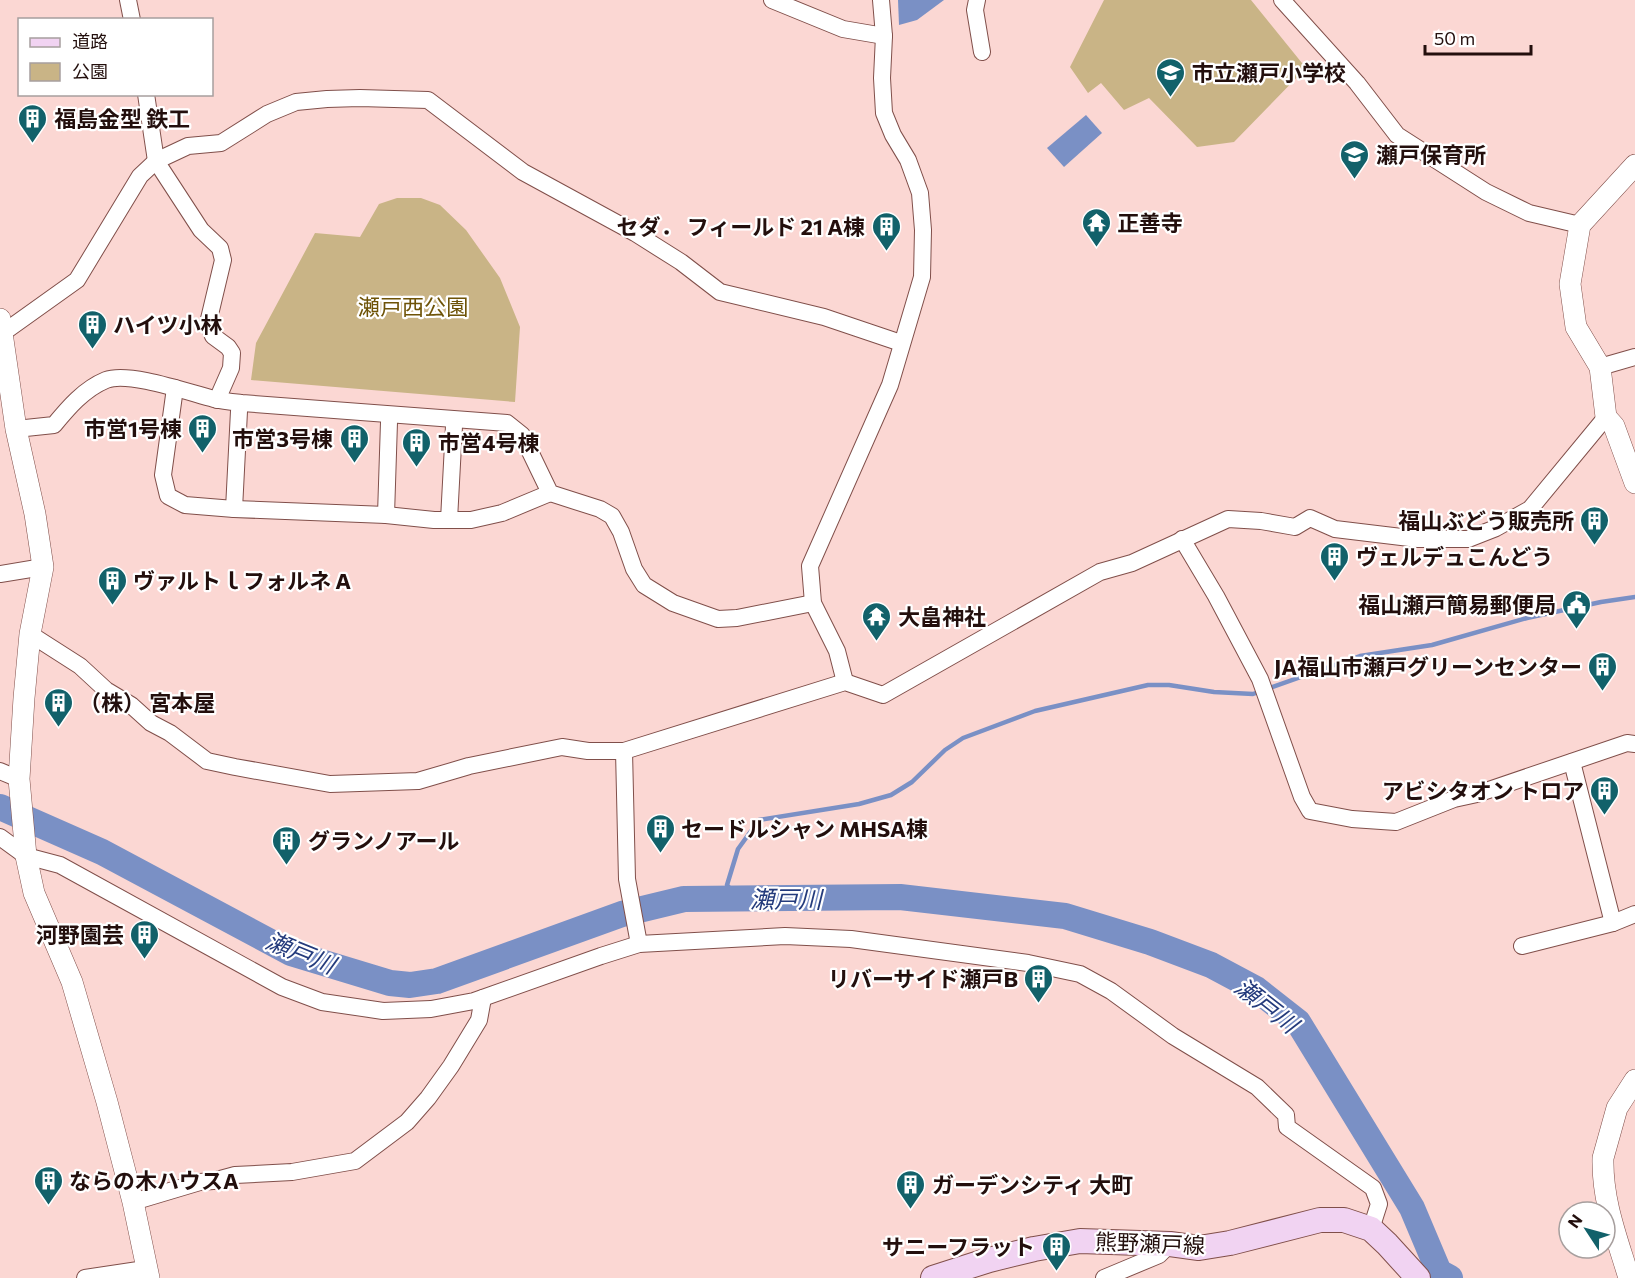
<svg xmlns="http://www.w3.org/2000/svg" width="1635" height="1278" viewBox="0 0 1635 1278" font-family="Commissioner,'Noto Sans JP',sans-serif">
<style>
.green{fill:#c9b486}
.water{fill:#7a90c5}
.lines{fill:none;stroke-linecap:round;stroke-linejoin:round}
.stream{stroke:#7a90c5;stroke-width:4.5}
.river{stroke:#7a90c5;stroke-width:26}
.minor-casing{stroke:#804f4a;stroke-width:18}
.tertiary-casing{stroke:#804f4a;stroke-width:22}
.secondary-casing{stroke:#804f4a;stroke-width:26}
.minor{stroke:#fff;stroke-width:16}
.tertiary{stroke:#fff;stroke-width:21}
.secondary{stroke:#f1d3f2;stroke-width:24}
.labels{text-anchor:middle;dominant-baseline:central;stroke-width:4.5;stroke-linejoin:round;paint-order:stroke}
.poi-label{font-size:22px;font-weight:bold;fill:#230f0d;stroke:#fff;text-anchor:start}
.park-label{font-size:22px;fill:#6e5307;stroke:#fff}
.street-label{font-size:22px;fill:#230f0d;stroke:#fff}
.water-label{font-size:24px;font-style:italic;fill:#243b7c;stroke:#fff}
</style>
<rect width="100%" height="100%" fill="#fbd7d3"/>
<g class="green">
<path d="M1104,0H1251L1306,68L1234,142L1197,147L1149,98L1124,110L1101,83L1088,93L1070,67Z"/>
<path d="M397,198H421L440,205L466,230L500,278L520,327L515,402L251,380L256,343L315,233L360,237L379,204Z"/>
</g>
<g class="water">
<path d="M898,0H944L917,20L899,25Z"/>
<path d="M1086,115L1102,133L1064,167L1047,148Z"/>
</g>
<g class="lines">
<path class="stream" d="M738,899L727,885L738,849L759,820L859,804L891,795L912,782L945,750L963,738L1035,711L1148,685H1169L1214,692L1253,694L1360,656L1432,645L1527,618L1601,602L1635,597"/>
<path class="river" d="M0,807L102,852L291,953L390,983L410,985L437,981L622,914L684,899L900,897L1065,916L1150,942L1211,965L1256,989L1298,1022L1412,1208L1439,1272L1450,1278"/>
<defs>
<g id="minor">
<path d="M128,0L132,20"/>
<path d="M772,0L843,29L884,36"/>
<path d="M977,0L975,10L982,52"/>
<path d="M1282,0L1357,83L1397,135L1486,192L1529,213L1580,225"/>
<path d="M146,94L156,161L201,230L220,248L223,260L208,323L213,336L228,347L232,353L231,368L217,400"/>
<path d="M0,335L77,280L140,176L156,161L188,146L221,143L267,114L296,102L327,99L360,98L428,100L523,172L635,233L681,262L720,292L824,317L901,343"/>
<path d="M1600,367L1635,357"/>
<path d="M175,388L163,475L168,496L185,505L234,509L386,515L434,520H471L502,513L550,493"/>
<path d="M16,429L54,425C68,408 84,389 106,380C129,371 190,393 214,399C223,401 233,402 242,403L507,423L522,435L550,493L600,509L612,516L621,532L634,569L644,585L673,603L718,619L737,618L813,603"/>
<path d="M234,509L239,411"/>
<path d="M386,515L389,422"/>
<path d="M449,520L454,426"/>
<path d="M1182,539L1216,596L1260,679L1302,797L1310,811L1352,819L1396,822L1454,799L1477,794L1627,743L1635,744"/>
<path d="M0,574L43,567"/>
<path d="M30,634L80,666L106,690L131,705L151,723L170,733L207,761L235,767L330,784L418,781L469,766L562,747L588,751H624L845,682L883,695L1100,572L1132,563L1228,519L1261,521L1295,527L1310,518L1335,529L1418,539H1468L1496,528L1530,509L1606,417"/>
<path d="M845,682L837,651L813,603L810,566L890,385L922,277L923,230L920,193L908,160L893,135L884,113L882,78L884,36L881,0"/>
<path d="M624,751L627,879L639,944"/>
<path d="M1572,762L1613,923"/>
<path d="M0,771L19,779"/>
<path d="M0,837L26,856L60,865L282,987L322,1002L383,1011L431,1009L474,1001L601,956L639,944L785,936L851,939L1028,963L1080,974L1111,991L1173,1036L1257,1087L1286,1115L1287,1127L1373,1188L1379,1204L1371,1229"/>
<path d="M1522,946L1613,923L1635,914"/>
<path d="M133,1202L200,1182L213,1181L235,1175L292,1172L355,1161L407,1122L428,1098L451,1066L479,1020L483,998"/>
<path d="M85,1278L145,1269"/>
<path d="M1104,1278L1159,1255L1170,1244"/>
</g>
<g id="tertiary">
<path d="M1635,165L1580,225L1570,284L1576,327L1600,367L1606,417L1614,426L1635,483"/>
<path d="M0,319L16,429L35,514L43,567L30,634L24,698L19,779L26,856L34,893L72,982L107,1102L133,1202L149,1278"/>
<path d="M1629,1278C1617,1238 1602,1201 1603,1158L1617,1108L1635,1080"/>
</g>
<path id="secondary" d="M933,1278L989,1260L1034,1249L1080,1241L1170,1244L1199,1248L1230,1243L1320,1220H1344L1371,1229L1387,1244L1418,1278"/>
</defs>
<use href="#minor" class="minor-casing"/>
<use href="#tertiary" class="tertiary-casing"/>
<use href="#secondary" class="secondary-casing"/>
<use href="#minor" class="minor"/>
<use href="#tertiary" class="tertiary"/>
<use href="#secondary" class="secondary"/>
</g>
<defs>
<symbol id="school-pin" viewBox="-11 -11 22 30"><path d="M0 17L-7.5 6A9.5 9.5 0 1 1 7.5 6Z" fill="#12616a" stroke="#fff"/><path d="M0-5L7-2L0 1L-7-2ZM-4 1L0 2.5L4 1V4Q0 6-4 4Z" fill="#fff"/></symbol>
<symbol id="building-pin" viewBox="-11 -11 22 30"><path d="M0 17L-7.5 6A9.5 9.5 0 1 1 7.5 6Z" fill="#12616a" stroke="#fff"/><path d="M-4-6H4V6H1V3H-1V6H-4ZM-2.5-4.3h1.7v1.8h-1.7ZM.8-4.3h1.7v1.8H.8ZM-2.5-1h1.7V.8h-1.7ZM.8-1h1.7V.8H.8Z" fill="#fff"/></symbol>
<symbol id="temple-pin" viewBox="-11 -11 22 30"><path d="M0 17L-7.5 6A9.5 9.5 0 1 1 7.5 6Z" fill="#12616a" stroke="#fff"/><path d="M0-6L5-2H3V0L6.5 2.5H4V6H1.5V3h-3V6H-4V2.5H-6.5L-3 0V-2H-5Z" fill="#fff"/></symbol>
<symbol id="civic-pin" viewBox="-11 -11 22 30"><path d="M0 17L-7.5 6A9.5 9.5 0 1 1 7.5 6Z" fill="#12616a" stroke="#fff"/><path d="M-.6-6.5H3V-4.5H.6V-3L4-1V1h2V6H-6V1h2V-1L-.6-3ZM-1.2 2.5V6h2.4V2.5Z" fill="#fff"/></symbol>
</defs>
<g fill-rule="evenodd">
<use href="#school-pin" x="1154" y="56" width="33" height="45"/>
<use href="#building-pin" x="16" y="102" width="33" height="45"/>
<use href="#school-pin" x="1338" y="138" width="33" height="45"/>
<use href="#temple-pin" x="1080" y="206" width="33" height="45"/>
<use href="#building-pin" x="870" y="210" width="33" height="45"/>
<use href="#building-pin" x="76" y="308" width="33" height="45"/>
<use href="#building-pin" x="186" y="412" width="33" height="45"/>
<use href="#building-pin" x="338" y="422" width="33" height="45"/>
<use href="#building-pin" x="400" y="426" width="33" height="45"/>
<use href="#building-pin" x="1578" y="504" width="33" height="45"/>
<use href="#building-pin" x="1318" y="540" width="33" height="45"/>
<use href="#building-pin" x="96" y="564" width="33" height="45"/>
<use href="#civic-pin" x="1560" y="588" width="33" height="45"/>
<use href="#temple-pin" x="860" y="600" width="33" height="45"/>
<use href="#building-pin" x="1586" y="650" width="33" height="45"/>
<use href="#building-pin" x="42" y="686" width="33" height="45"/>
<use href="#building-pin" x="1588" y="774" width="33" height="45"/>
<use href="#building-pin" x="644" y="812" width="33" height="45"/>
<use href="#building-pin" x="270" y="824" width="33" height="45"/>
<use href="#building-pin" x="128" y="918" width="33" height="45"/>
<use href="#building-pin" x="1022" y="962" width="33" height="45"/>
<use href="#building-pin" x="32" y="1164" width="33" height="45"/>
<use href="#building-pin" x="894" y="1168" width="33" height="45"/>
<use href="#building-pin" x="1040" y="1230" width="33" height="45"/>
</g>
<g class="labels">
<g class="poi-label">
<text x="1192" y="72">市立瀬戸小学校</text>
<text x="54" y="118">福島金型 鉄工</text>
<text x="1376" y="154">瀬戸保育所</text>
<text x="1117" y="222">正善寺</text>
<text x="865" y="226" text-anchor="end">セダ． フィールド 21 A棟</text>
<text x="113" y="324">ハイツ小林</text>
<text x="182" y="428" text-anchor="end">市営1号棟</text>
<text x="333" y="438" text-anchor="end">市営3号棟</text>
<text x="438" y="442">市営4号棟</text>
<text x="1574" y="520" text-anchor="end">福山ぶどう販売所</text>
<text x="1356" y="556">ヴェルデュこんどう</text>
<text x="133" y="580">ヴァルトｌフォルネ A</text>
<text x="1556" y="604" text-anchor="end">福山瀬戸簡易郵便局</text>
<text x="898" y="616">大畠神社</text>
<text x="1582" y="666" text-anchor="end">JA福山市瀬戸グリーンセンター</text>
<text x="79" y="702">（株） 宮本屋</text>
<text x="1584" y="790" text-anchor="end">アビシタオン トロア</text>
<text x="681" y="828">セードルシャン MHSA棟</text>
<text x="308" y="840">グランノアール</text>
<text x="124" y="934" text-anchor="end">河野園芸</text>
<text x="1018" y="978" text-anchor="end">リバーサイド瀬戸B</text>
<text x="69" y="1180">ならの木ハウスA</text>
<text x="932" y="1184">ガーデンシティ 大町</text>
<text x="1035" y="1246" text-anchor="end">サニーフラット</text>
</g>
<g class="park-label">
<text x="413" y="306">瀬戸西公園</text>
</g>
<g class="street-label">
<text transform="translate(1150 1243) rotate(2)">熊野瀬戸線</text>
</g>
<g class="water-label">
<text x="786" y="898">瀬戸川</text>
<text transform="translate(301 952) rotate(22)">瀬戸川</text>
<text transform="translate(1267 1005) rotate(38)">瀬戸川</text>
</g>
</g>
<rect x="18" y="18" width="195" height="78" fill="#ffffff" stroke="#a79f9e" stroke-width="1.5"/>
<rect x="30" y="38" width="30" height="9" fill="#f1d3f2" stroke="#a79f9e" stroke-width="1.5"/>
<text x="72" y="48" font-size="18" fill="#230f0d">道路</text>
<rect x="30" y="63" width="30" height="18" fill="#c9b486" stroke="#a79f9e" stroke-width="1.5"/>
<text x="72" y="78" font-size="18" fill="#230f0d">公園</text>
<g transform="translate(1587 1230) rotate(306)"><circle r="28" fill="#ffffff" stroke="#a79f9e" stroke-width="1.5"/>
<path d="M0-4.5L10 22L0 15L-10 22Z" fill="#12616a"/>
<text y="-9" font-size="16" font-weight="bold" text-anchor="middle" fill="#230f0d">N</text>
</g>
<path d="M1425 45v9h106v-9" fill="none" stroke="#230f0d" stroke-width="3"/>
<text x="1434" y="45" font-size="18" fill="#230f0d" stroke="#ffffff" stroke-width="4.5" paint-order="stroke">50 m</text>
</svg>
